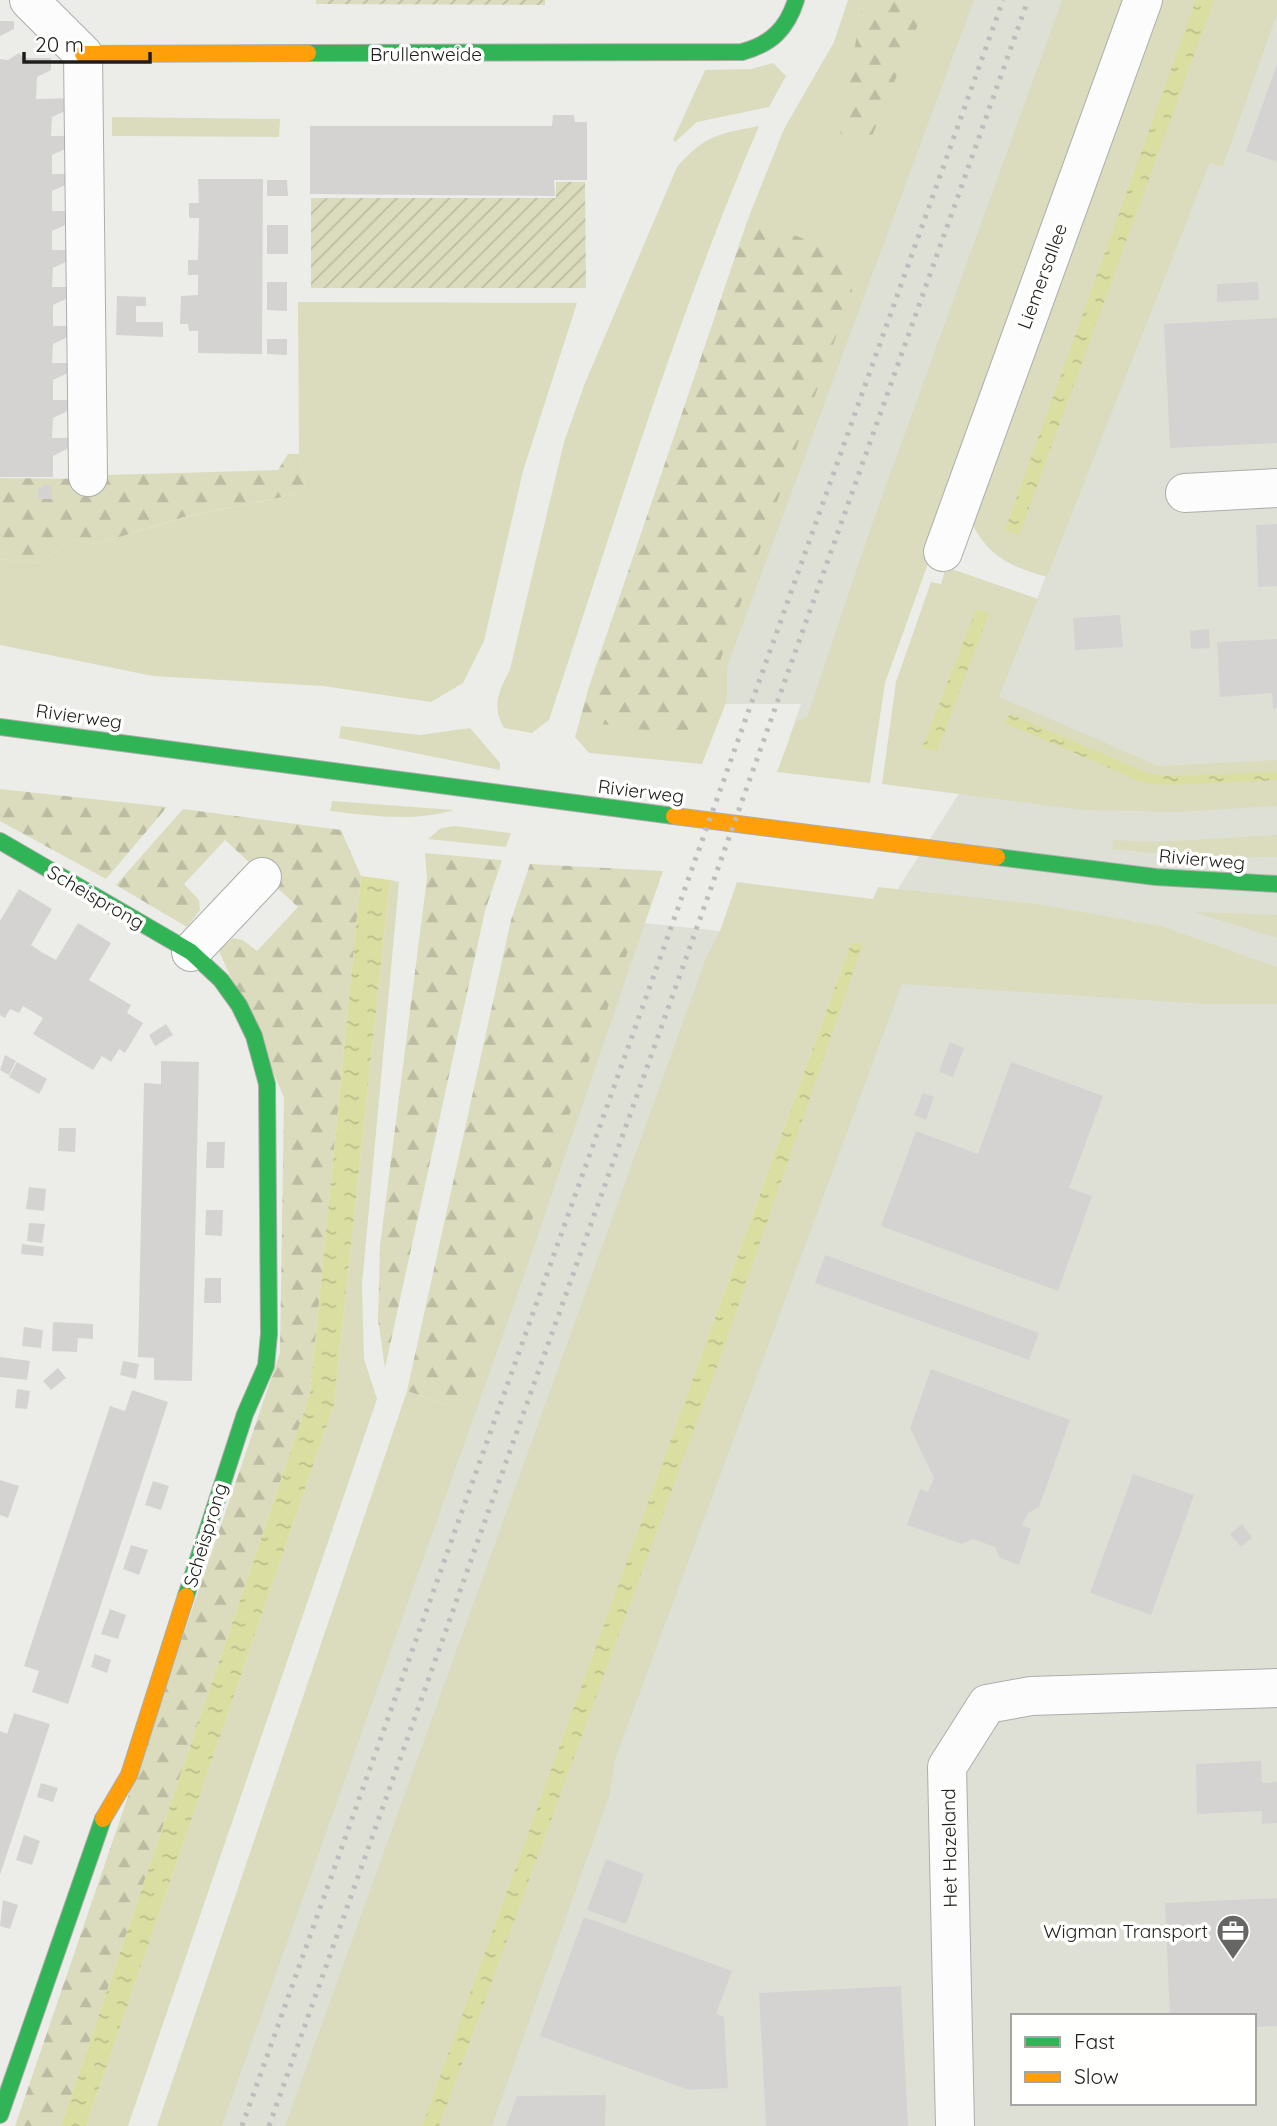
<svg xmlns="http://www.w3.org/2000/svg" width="1277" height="2126" viewBox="0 0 1277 2126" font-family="Quicksand,sans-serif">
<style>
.built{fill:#dee0d6;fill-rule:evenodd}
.grass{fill:#dadcbd}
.forest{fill:url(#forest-firs)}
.garden{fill:url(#garden-furrows)}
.water{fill:url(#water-ripples)}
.building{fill:#d4d3d2}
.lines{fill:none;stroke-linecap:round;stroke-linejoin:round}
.street-casing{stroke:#adadab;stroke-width:40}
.fast-casing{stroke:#adadab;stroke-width:18}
.slow-casing{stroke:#adadab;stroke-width:18}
.street{stroke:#fcfcfc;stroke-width:38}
.fast{stroke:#30b455;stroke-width:16}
.slow{stroke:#ff9f0a;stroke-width:16}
.rail{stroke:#bcbdbc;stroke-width:5;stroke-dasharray:3.5 7;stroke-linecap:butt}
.labels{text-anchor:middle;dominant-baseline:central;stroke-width:7;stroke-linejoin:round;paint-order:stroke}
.street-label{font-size:19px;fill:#1e1e1c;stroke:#fffffe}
.poi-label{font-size:19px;fill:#1e1e1c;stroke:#fffffe;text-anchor:end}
</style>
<defs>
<pattern id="forest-firs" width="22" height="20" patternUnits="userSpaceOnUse" patternTransform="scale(1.75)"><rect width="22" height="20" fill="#dadcbd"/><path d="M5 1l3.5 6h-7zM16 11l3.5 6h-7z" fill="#bbbca2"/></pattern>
<pattern id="garden-furrows" width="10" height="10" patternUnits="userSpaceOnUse" patternTransform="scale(1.75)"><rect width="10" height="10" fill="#dadcbd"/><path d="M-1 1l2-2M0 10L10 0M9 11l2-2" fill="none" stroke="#bbbca2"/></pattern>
<pattern id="water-ripples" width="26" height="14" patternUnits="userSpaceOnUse" patternTransform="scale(1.75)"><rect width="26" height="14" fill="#dadea0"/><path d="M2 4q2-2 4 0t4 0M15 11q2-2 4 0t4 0" fill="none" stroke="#bbbe89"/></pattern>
</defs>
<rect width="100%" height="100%" fill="#ecede9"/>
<g class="built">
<path d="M863,0H1123L848,749L789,738L801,704H723L758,223Z"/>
<path d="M1277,15V2126H399L863,943L960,792L1210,163L1223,167ZM1013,2016H1254V2103H1013Z"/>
<path d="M645,923L720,931L338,2126H176L633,937Z"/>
</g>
<g class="grass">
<path d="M848,0H974L727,667V700L702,764L589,753L575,737L589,687L751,211L784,129L834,42Z"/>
<path d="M1062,0H1131L885,683L870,783L777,772L796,721L807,717L872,524Z"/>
<path d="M1153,0H1277V15L1223,167L1210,163L1047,577C1011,567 987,556 971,521Z"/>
<path d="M773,63L786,76L769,107L697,122L675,142L673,140L705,70L751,69Z"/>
<path d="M112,117L280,119L279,137L112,136Z"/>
<path d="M759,126C676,319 615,521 549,720L532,733L504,728C491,705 499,692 510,669L564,442L585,383L677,167C705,135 718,134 759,126Z"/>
<path d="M298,302L577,303L523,471L484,641L463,683L431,702L323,686L153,676L0,645V559L41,563L71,540L97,544L185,517L278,498L306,489L299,454Z"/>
<path d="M946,567L1038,599L999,697L1159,766L1277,760V806L1177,812L1082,810L882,784L896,682L931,582L941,584Z"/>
<path d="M341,726L420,735L470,728L500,763V770L339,738Z"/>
<path d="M332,801L454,810C412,822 373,816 330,811Z"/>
<path d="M455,826L511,833L506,847L428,839L441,828Z"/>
<path d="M1277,835V857L1205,858L1112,849L1113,840L1156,842Z"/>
<path d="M390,880L399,882L362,1285L364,1359L377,1399L128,2126H86L334,1405Z"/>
<path d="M737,882L873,899L878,887L1037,904L1161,926L1277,967V1004H1205L902,984L615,1760L610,1794L492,2126H439L722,1353L862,943H851L422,2126H285L707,955L720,931Z"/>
<path d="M1194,912L1277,915V938Z"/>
<path d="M645,923L525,1273L222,2126H157L407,1391L464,1410L633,937Z"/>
</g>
<g class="forest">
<path d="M863,0H928L872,136L848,142L840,132Z"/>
<path d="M748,219L842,252L851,268L852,292L715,675L706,729L694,737L580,721L589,687Z"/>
<path d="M288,454H299L306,489L278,498L184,517L97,544L71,540L41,563L0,559V478L91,479L106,475L278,470Z"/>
<path d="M0,789L167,807L106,879L0,821Z"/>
<path d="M183,809L341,830L361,876L310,1394L61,2126H15L280,1353L284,1097L219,951L233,938L243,940L257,951L298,907L225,840L184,884L199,900L200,910L187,927L116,885Z"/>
<path d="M425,853L502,860L485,911L385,1368L378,1319L380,1246L427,878Z"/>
<path d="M530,864L663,871L645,923L633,937L464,1410L407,1391L511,920Z"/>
</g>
<g class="garden">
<path d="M316,0H545V5L316,4Z"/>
<path d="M556,182H585L586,288H311V198H556Z"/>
</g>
<g class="water">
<path d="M1196,0H1214L1019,535L1005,530Z"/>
<path d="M976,610L989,613L937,751L922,748Z"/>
<path d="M1010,714L1147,773L1169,776L1277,772V780L1170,785L1144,783L1005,723Z"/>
<path d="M361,876L390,880L334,1405L86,2126H61L310,1394Z"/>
<path d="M851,943H863L722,1353L439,2126H422Z"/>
</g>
<g class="building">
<path d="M0,21H14V29L0,36Z"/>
<path d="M19,53L23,58H51V70L37,77L36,99L74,98V107L52,117L51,136H74V145L52,155V174H74V181L52,191V211H74V221L52,231V250H74V258L53,268L52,287H74V295L53,305V326H74V334L53,344L52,363H74V370L53,380V400H74V408L53,418L52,438H74L75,445L53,456V477H0V59L8,60Z"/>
<path d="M1277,64V162L1246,151Z"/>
<path d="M553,115H574L575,122H587V180H554L555,196L310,194V126H552Z"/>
<path d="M198,179H263L262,354L198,353V331H189L188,324H180L181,296L198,295V275H188V260H198L199,218H189V203H199Z"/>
<path d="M267,180H287L288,196H267Z"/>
<rect x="267" y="225" width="21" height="29"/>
<path d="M267,282H287V311L267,310Z"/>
<path d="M1258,282L1259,300L1217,302V284Z"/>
<path d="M117,296L146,297V306H136V322H163V337L116,335Z"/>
<path d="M1277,318V443L1170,448L1164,324Z"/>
<path d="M267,339H287V355L267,354Z"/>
<path d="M43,485H52V499H38V490Z"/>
<path d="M1277,524V586L1258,587L1256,525Z"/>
<path d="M1120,615L1123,647L1075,650L1073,618Z"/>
<path d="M1209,629L1210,648L1191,649L1190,631Z"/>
<path d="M1277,639V708L1273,709L1272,693L1220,697L1217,642Z"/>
<path d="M19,889L52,909L31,945L43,953L56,960L78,923L111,943L89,980L131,1005L127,1013L143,1023L125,1053L119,1049L111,1062L102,1056L93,1070L33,1034L43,1018L23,1006L19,1013L10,1009L5,1018L0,1015V921Z"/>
<path d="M166,1024L173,1035L155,1046L149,1035Z"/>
<path d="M950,1042L964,1048L953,1077L939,1072Z"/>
<path d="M5,1055L16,1061L9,1075L0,1070Z"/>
<path d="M161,1061L199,1062L192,1381L154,1380V1358L138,1357L144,1083L161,1084Z"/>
<path d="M17,1062L47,1079L39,1094L9,1077Z"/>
<path d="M1011,1062L1103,1096L1069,1188L1092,1196L1058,1291L881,1226L916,1131L978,1154Z"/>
<path d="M923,1093L934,1097L926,1120L914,1115Z"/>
<path d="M59,1128H76L75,1152L58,1151Z"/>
<path d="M207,1142H225L224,1168H206Z"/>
<path d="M29,1187L46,1189L44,1211L26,1209Z"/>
<path d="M206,1210H223L222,1236L205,1235Z"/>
<path d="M29,1223L45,1224L42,1243L27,1241Z"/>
<path d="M22,1244L44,1247L43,1256L21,1254Z"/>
<path d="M825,1255L1039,1333L1029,1360L815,1283Z"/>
<path d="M205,1278H221V1303H204Z"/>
<path d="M53,1322L93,1324V1339L78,1338L77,1352L52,1351Z"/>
<path d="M24,1327L43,1330L41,1348L22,1346Z"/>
<path d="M0,1357L30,1361L27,1380L0,1377Z"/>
<path d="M123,1361L139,1364L136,1379L120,1375Z"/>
<path d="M58,1368L66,1378L51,1390L43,1381Z"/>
<path d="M931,1369L1070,1420L1039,1507L1028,1513L1022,1525L1031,1529L1019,1565L1000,1558L995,1547L973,1539L962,1544L907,1525L920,1489L928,1492L934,1478L910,1428Z"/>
<path d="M17,1389L30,1391L27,1409L15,1408Z"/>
<path d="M132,1390L168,1402L68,1704L32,1692L39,1671L24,1666L110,1406L125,1411Z"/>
<path d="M1133,1474L1194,1495L1151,1615L1090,1593Z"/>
<path d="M0,1480L19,1486L8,1518L0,1515Z"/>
<path d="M153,1481L169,1486L161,1510L145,1505Z"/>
<path d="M1242,1524L1252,1538L1241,1547L1230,1534Z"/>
<path d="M131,1545L148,1550L139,1575L123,1569Z"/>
<path d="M110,1609L126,1615L118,1639L101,1634Z"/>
<path d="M95,1654L111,1660L107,1673L91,1667Z"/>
<path d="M14,1713L50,1724L0,1875V1731L7,1734Z"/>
<path d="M1261,1761L1262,1783L1277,1782V1823L1262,1824V1811L1197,1814L1196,1764Z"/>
<path d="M41,1783L58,1788L53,1802L37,1797Z"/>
<path d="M24,1835L40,1841L32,1865L16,1860Z"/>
<path d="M606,1859L644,1874L626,1924L587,1910Z"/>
<path d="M1277,1898V2026L1254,2027V2016H1170L1165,1903Z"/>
<path d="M3,1900L18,1905L10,1929L0,1926Z"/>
<path d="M584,1917L732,1971L716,2014L724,2017L728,2088L689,2090L540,2036Z"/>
<path d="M901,1986L908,2126H766L759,1993Z"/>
<path d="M606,2095L605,2126H506L517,2096Z"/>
</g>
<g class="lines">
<defs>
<g id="street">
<path d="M29,0L83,54L88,477"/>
<path d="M1185,493L1277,488"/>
<path d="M943,552L1143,0"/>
<path d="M191,952L262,877"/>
<path d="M955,2126L947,1767L987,1704L1031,1696L1277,1688"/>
</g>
<g id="fast">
<path d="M308,53L742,52C771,44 787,29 796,0"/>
<path d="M0,727L674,816"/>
<path d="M0,841L191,952L221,980L239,1005L254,1036L267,1084L269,1334L266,1366L245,1414L186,1596"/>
<path d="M997,857L1156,877L1277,884"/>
<path d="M0,2115L103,1819"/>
</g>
<g id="slow">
<path d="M83,54L308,53"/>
<path d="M674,816L997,857"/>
<path d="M103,1819L129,1775L186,1596"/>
</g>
</defs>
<use href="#street" class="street-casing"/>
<use href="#fast" class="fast-casing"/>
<use href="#slow" class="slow-casing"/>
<use href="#street" class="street"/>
<use href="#fast" class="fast"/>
<use href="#slow" class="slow"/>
<g class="rail">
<path d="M242,2126L1003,0"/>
<path d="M269,2126L1028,0"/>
</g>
</g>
<defs>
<symbol id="office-pin" viewBox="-11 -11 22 30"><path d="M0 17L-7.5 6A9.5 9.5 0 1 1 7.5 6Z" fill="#666664" stroke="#fffffe"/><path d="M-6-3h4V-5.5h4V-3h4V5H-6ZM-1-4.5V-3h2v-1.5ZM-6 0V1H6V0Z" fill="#fff"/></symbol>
</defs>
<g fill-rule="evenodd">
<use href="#office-pin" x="1214" y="1912" width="38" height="52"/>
</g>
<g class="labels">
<g class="street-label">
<text x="426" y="54">Brullenweide</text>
<text transform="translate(1042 276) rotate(-70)">Liemersallee</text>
<text transform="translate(79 716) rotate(8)">Rivierweg</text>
<text transform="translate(641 791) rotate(7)">Rivierweg</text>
<text transform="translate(1202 859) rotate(5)">Rivierweg</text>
<text transform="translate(96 897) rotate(30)">Scheisprong</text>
<text transform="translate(205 1535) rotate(-73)">Scheisprong</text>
<text transform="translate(949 1848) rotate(-91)">Het Hazeland</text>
</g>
<g class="poi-label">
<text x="1208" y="1931">Wigman Transport</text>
</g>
</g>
<rect x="1011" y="2014" width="245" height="91" fill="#fffffe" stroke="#a5a5a4" stroke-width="2"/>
<rect x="1025" y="2037" width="35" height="10" fill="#30b455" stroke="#a5a5a4" stroke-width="2"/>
<text x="1074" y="2049" font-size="21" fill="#1e1e1c">Fast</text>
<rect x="1025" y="2072" width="35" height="10" fill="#ff9f0a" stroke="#a5a5a4" stroke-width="2"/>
<text x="1074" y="2084" font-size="21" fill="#1e1e1c">Slow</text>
<path d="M24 52v10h126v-10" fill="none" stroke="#1e1e1c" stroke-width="3.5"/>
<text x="35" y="52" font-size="21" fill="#1e1e1c" stroke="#fffffe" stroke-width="5" paint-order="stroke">20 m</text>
</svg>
